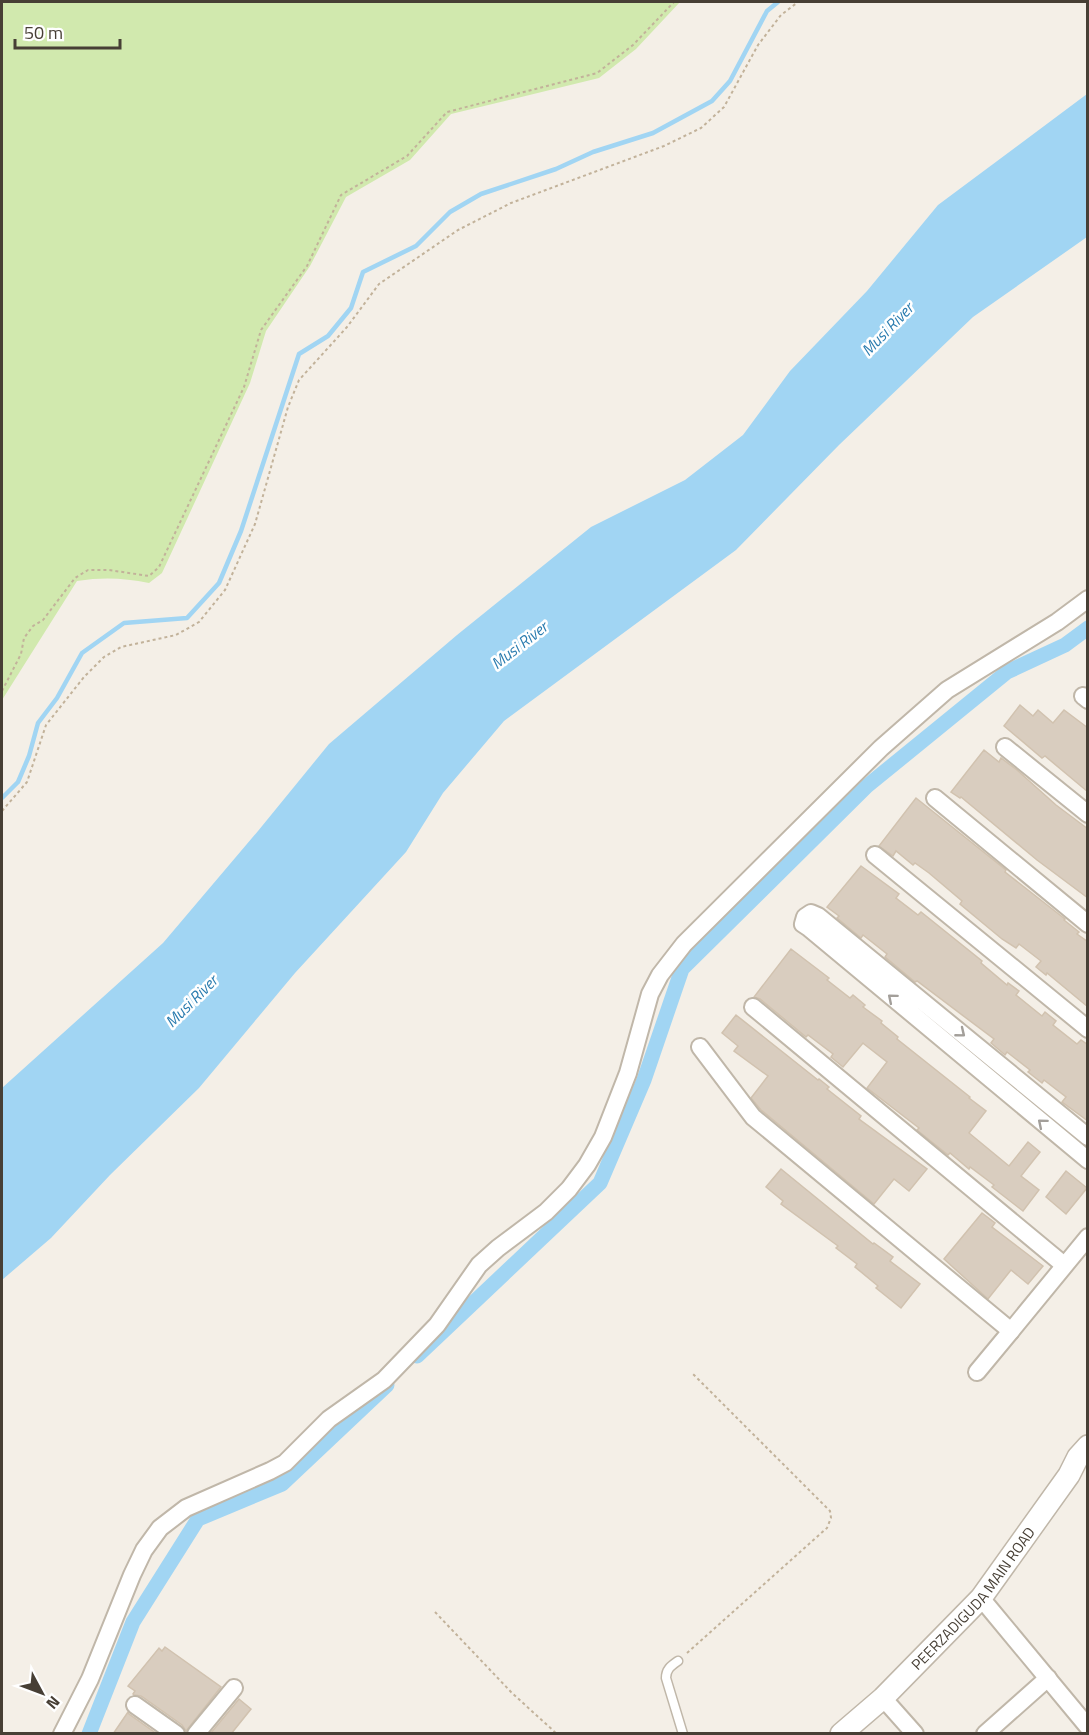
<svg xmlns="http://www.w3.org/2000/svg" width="1089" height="1735" viewBox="0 0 1089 1735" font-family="'Titillium Web',sans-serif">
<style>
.green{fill:#d1e9ae}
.water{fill:#a1d5f3}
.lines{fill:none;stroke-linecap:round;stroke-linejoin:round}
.stream{stroke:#a1d5f3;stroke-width:4.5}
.canal{stroke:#a1d5f3;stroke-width:15}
.building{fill:#d9cdbf;stroke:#d1c2af;stroke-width:1.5}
.service-casing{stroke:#c0b7a9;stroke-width:11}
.minor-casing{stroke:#c0b7a9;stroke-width:20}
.tertiary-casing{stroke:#c0b7a9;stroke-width:24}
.path{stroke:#c2b29a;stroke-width:2;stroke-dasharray:3 3;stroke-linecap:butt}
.service{stroke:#fff;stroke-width:8}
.minor{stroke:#fff;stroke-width:16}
.tertiary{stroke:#fff;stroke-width:21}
.oneway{stroke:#a39f9a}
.labels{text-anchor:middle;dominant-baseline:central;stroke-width:5;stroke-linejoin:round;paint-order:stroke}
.street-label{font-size:15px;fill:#473f35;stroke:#fff}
.water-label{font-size:16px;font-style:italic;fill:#2a7caf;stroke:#fff}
</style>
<rect width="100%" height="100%" fill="#f4efe7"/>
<path class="green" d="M2,2H680L636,49L599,78L451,114L410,160L346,197L310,266L266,331L250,383L162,573L149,583C124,578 103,577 77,581L2,700Z"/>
<path class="water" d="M1087,94V237L973,317L839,445L736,550L504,721L443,793L406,852L295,973L199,1088L110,1175L51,1238L2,1280V1088L163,943L258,831L329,744L457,635L591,527L685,480L743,435L790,371L867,291L938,205Z"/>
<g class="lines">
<path class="stream" d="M2,798L18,782L29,756L38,723L57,698L82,653L124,623L187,618L219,583L241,531L299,354L328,336L351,308L363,272L416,246L450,212L481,194L556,169L593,152L653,133L712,101L730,81L767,11L778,2"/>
<g class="canal">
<path d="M417,1356L600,1183L644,1080L682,969L867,786L1007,672L1065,645L1088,628"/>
<path d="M89,1734L133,1622L198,1519L282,1484L387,1385"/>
</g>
</g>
<g class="building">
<path d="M1020,705L1033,716L1038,710L1053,723L1064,710L1088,728V792L1045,756L1042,758L1004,726Z"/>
<path d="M984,750L999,762L1001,758L1017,770L1056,805L1088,829V898L1037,860L961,797L960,798L951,792Z"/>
<path d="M916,798L1006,870L1005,872L1065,919L1064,920L1079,932L1077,934L1088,942V1007L1047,973L1046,975L1036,967L1041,961L1019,944L1016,948L1002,939L960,904L962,901L929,873L915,863L913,865L896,851L893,856L879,846Z"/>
<path d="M861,866L899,894L896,898L918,915L921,912L982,961L981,963L1007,985L1008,983L1019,991L1016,995L1042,1016L1045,1012L1056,1021L1053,1025L1077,1044L1081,1040L1088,1045V1121L1062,1102L1066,1097L1044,1080L1042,1083L1028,1072L1030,1070L1007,1052L1005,1055L991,1043L994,1039L917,981L915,982L885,957L887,954L863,935L861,938L837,918L839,916L827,907Z"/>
<path d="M791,949L829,978L827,980L850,998L853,995L865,1005L863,1007L882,1021L881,1023L898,1037L897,1039L970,1097L969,1098L986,1111L969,1133L986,1147L1009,1166L1028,1142L1040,1152L1021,1176L1039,1190L1023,1211L992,1187L994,1185L970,1167L969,1169L950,1153L948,1155L917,1130L919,1128L867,1088L887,1062L864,1044L863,1043L843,1067L831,1057L833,1054L808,1035L806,1037L760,999L754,997Z"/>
<path d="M736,1015L818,1080L819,1079L829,1087L827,1089L861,1116L859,1119L927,1169L909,1191L894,1179L874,1204L761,1110L751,1098L768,1076L734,1051L738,1046L722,1033Z"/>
<path d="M781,1169L873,1244L874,1243L893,1257L890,1261L920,1284L901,1308L876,1288L878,1286L855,1267L857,1264L836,1248L838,1246L781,1204L783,1201L766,1187Z"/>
<path d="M1066,1171L1087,1188L1066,1214L1046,1197Z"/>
<path d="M982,1213L995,1223L992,1227L1043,1266L1028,1284L1011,1270L988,1299L944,1259Z"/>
<path d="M165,1647L221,1687L186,1731L182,1725L141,1696L134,1695L133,1694L135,1691L128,1686L159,1648L162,1651Z"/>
<path d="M239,1699L251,1709L231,1734H210Z"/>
<path d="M128,1712L129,1714L157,1734H113Z"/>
</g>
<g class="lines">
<defs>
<path id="service" d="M678,1661C671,1666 666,1669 666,1678L683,1734"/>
<g id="minor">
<path d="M1083,696L1088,700"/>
<path d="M1005,747L1088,814"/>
<path d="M935,798L1088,924"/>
<path d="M875,855L1088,1029"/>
<path d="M753,1007L1064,1265"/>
<path d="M700,1047L753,1117L1011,1331L1088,1237"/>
<path d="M1088,1137L818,916L811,913L805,917L803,924L809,928L1088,1160"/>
<path d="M977,1372L1011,1331"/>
<path d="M981,1598L1088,1727"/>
<path d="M883,1698L915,1734"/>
<path d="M135,1705L176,1734"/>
<path d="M62,1734L90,1679L132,1575L144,1550L160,1528L186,1508L270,1471L285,1463L329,1419L384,1380L437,1325L479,1265L498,1248L546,1212L569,1189L587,1165L603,1137L628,1073L650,994L660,975L684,944L881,748L947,690L1057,622L1088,599"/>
<path d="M196,1734L234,1688"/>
<path d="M985,1734L1048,1678"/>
</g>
<g id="tertiary">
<path id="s1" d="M841,1734L883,1698L981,1598L1069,1475L1078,1457L1088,1446"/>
</g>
</defs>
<use href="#service" class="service-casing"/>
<use href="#minor" class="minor-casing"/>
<use href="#tertiary" class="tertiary-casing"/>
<g class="path">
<path d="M2,691L21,654L24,638L33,626L43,620L75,578L88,570H109L149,576L159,567L244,387L261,330L307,266L341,195L407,156L447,112L597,73L633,45L674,2"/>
<path d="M2,811L27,782L46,725L84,677L104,657L121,647L176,635L199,622L225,590L255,524L288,407L299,380L347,327L379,284L458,230L511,203L664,146L701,128L724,107L758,45L781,15L798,2"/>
<path d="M435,1612L512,1693L557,1734"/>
<path d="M687,1653L827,1528L831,1518L830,1511L692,1373"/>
</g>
<use href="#service" class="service"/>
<use href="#minor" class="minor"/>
<use href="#tertiary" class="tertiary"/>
</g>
<defs><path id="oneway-chevron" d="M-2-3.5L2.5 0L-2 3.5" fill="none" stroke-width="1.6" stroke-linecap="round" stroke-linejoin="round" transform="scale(1.5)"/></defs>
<g class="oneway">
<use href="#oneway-chevron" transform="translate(892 998) rotate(-140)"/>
<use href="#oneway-chevron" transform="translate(961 1033) rotate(39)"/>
<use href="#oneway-chevron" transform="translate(1042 1123) rotate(-140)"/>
</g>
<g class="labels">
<g class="street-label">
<text stroke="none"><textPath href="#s1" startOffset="190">PEERZADIGUDA MAIN ROAD</textPath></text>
</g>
<g class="water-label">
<text transform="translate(887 329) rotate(-46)">Musi River</text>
<text transform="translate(519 645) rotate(-38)">Musi River</text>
<text transform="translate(191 1001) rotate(-45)">Musi River</text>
</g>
</g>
<rect width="1089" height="1735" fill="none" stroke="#473f35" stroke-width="6"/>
<g transform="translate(42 1693) rotate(131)" stroke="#ffffff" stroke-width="4.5" paint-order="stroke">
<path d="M0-4.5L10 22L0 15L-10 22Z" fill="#473f35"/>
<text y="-9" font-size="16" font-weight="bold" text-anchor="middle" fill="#473f35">N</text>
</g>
<path d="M15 39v9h105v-9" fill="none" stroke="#473f35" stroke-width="3"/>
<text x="24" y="39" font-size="18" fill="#473f35" stroke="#ffffff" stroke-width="4.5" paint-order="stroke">50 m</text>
</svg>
